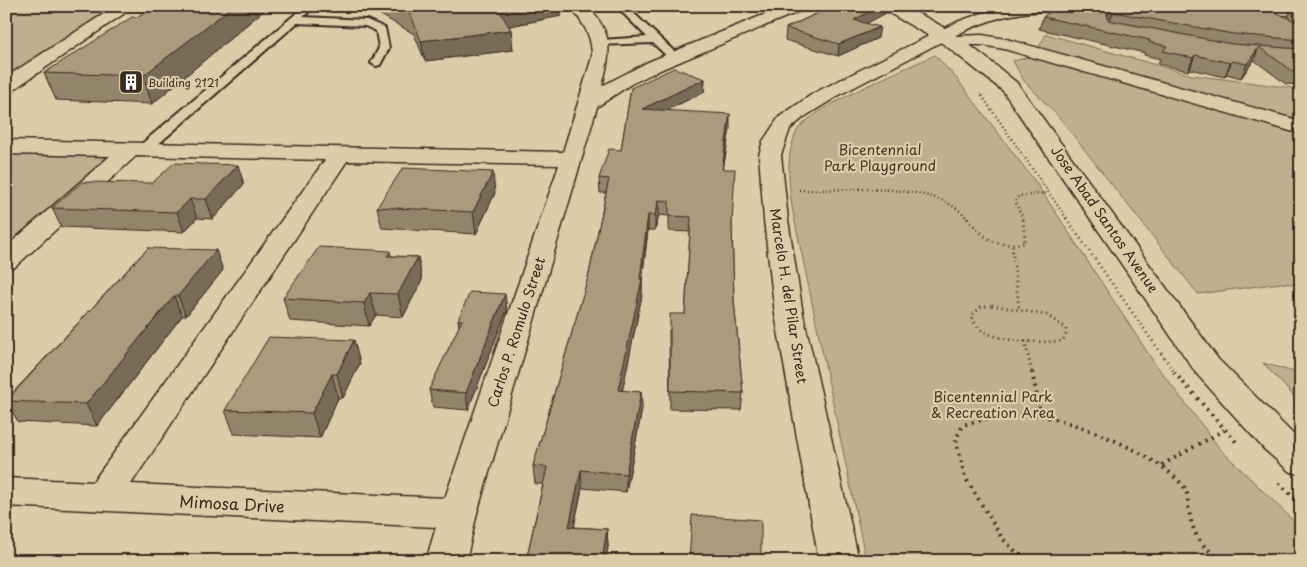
<svg xmlns="http://www.w3.org/2000/svg" width="1307" height="567" viewBox="0 0 1307 567" font-family="'Playpen Sans',sans-serif">
<style>
.green{fill:#bfae90;stroke:#7d6c57}
.lines{fill:none;stroke-linecap:round;stroke-linejoin:round}
.service-casing{stroke:#3b2a1e;stroke-width:4}
.minor-casing{stroke:#3b2a1e;stroke-width:3}
.secondary-casing{stroke:#3b2a1e;stroke-width:3}
.path-far3{stroke:#3b2a1e;stroke-width:2;stroke-dasharray:0.5 2.5;stroke-linecap:butt}
.path-far2{stroke:#3b2a1e;stroke-width:2.5;stroke-dasharray:1 3;stroke-linecap:butt}
.path-far1{stroke:#3b2a1e;stroke-width:3;stroke-dasharray:1 4;stroke-linecap:butt}
.path{stroke:#3b2a1e;stroke-width:4;stroke-dasharray:2 5;stroke-linecap:butt}
.service{fill:#ddcca9;fill-rule:evenodd}
.minor{fill:#ddcca9;fill-rule:evenodd}
.secondary{fill:#ddcca9;fill-rule:evenodd}
.wall{fill:#93846c;stroke:#3b2a1e}
.shaded-wall{fill:#786c58;stroke:#3b2a1e}
.building{fill:#ab9a7e;stroke:#3b2a1e}
.labels{text-anchor:middle;dominant-baseline:central;stroke-width:4.5;stroke-linejoin:round;paint-order:stroke}
.far-poi-label{font-size:11px;fill:#3b2a1e;stroke:#ddcca9;text-anchor:start}
.park-label{font-size:14px;fill:#483729;stroke:#ddcca9}
.street-label{font-size:14px;fill:#3b2a1e;stroke:#ddcca9}
.near-street-label{font-size:16px;fill:#3b2a1e;stroke:#ddcca9}
</style>
<rect width="100%" height="100%" fill="#ddcca9"/>
<filter id="ink" filterUnits="userSpaceOnUse"><feTurbulence type="fractalNoise" baseFrequency=".02" numOctaves="2"/><feDisplacementMap in="SourceGraphic" scale="10" xChannelSelector="R" yChannelSelector="G"/><feConvolveMatrix kernelMatrix="1 2 1 2 8 2 1 2 1" color-interpolation-filters="sRGB"/></filter>
<g filter="url(#ink)">
<g class="green">
<path d="M6,6H121L6,82Z"/>
<path d="M1046,34L1192,75L1301,89V285L1281,283L1198,294L1058,116L1024,81L1013,61L1034,56Z"/>
<path d="M935,55L957,79L1037,184L1153,361L1221,450L1301,528V561H866L792,207C789,182 785,155 797,131C808,109 909,67 935,55Z"/>
<path d="M6,154L112,157L14,241H6Z"/>
<path d="M1263,363L1301,374V404Z"/>
</g>
<g class="lines">
<defs>
<g id="service">
<path d="M305,6H315L303,17L367,20L385,28L389,48L380,65L376,66L371,63L379,48L376,31L365,26L297,23L148,153H138L137,150L138,147Z"/>
<path d="M616,6H626L679,56V60H671L653,43L597,45V41L601,40L647,37Z"/>
</g>
<g id="minor">
<path d="M116,6H135L13,90L6,92V77Z"/>
<path d="M570,6H587C614,34 611,51 602,86L648,62L785,6H807L805,9L660,70L631,84L597,107L477,513L466,561H426L436,527L6,506V478L93,482L325,160L136,156L15,267L6,269V247L110,156L6,154V140L563,152L592,57C592,34 583,24 570,6ZM347,161L559,165L445,498L131,484Z"/>
<path d="M1002,6L1102,8C1095,17 1072,12 1061,11C1019,10 991,18 954,36L982,35L1006,39L1301,121V134L1004,49L982,45H946L943,41L841,94L804,117L790,129L781,155L788,220L803,314L859,561H819L775,314L764,220L759,155L763,141L779,117L814,93L957,22Z"/>
<path d="M1226,6H1301V15L1232,14L1226,12L1224,9Z"/>
</g>
<path id="secondary" d="M877,6C884,6 894,5 900,7C939,18 986,57 1017,83L1218,359L1301,442V475L1289,471L1264,449L1196,373L1003,91L945,45Z"/>
</defs>
<use href="#service" class="service-casing"/>
<use href="#minor" class="minor-casing"/>
<use href="#secondary" class="secondary-casing"/>
<path class="path-far3" d="M980,93L983,97"/>
<g class="path-far2">
<path d="M982,96L1067,219"/>
<path d="M799,190C847,191 935,179 968,219"/>
<path d="M1023,219L1015,201L1019,196L1049,193"/>
</g>
<g class="path-far1">
<path d="M967,218C987,241 994,247 1025,243L1023,218"/>
<path d="M1066,218L1175,373"/>
<path d="M1012,246L1019,309"/>
<path d="M992,305L1046,315L1066,328V336L1062,341C1041,343 975,344 972,315L981,307Z"/>
<path d="M1025,341L1032,373"/>
</g>
<g class="path">
<path d="M1032,372L1041,416"/>
<path d="M1174,372L1238,444"/>
<path d="M1162,465L1224,430"/>
<path d="M1279,483L1301,504"/>
<path d="M1025,561L1002,538L965,477L956,439L963,425C986,418 1018,411 1042,416C1084,425 1158,454 1184,487C1188,492 1188,500 1188,506C1193,535 1198,544 1223,561"/>
</g>
<use href="#service" class="service"/>
<use href="#minor" class="minor"/>
<use href="#secondary" class="secondary"/>
</g>
<g class="wall">
<path d="M153,6H269L152,104L56,100L44,73L137,17Z"/>
<path d="M365,6H561V16L509,26L511,30L513,50L425,61L414,34Z"/>
<path d="M833,6H887L886,13L867,23L878,38L838,56L785,40L786,28Z"/>
<path d="M1057,6L1288,18L1291,9H1301V85L1286,84L1254,60L1241,78L1226,74L1225,77L1190,69L1188,71L1158,64L1160,59L1144,55L1145,53L1039,29L1043,17Z"/>
<path d="M705,79L704,92L667,110L730,128L723,169L732,224L734,301L743,393L741,410L670,409L669,330L685,314L690,232L669,231V216L659,215L655,230H648L642,281V295L622,391L641,392L642,409L626,492L582,488L574,527L607,529L608,547L526,561L543,484H535L533,466L589,274L606,193H600L599,178L621,150L631,88Z"/>
<path d="M152,183L244,184L213,219L197,218L184,232L61,227L52,208Z"/>
<path d="M495,193L476,234L382,228L377,207Z"/>
<path d="M148,248L223,270L186,316H182L97,426L18,422L6,400Z"/>
<path d="M390,251L391,256L418,257L422,280L403,317L376,315L369,326L290,321L283,298Z"/>
<path d="M507,310L468,410L433,407L429,390L459,327L458,320Z"/>
<path d="M360,363L343,398H338L320,438L234,434L225,410Z"/>
</g>
<g class="shaded-wall">
<path d="M233,6H269L152,104L143,76Z"/>
<path d="M508,6H561V16L500,28L498,8Z"/>
<path d="M881,6H887L886,13L852,31L854,20Z"/>
<path d="M1113,12L1109,24L1107,13Z"/>
<path d="M880,27L878,38L838,56L839,44Z"/>
<path d="M511,30L513,50L425,61L421,41Z"/>
<path d="M1259,47L1254,60L1241,78L1247,64Z"/>
<path d="M1195,55L1190,69L1188,71L1193,58Z"/>
<path d="M1232,61L1226,74L1225,77L1230,63Z"/>
<path d="M705,79L704,92L642,122V109Z"/>
<path d="M730,114V128L721,183L722,169Z"/>
<path d="M238,165L244,184L213,219L206,199Z"/>
<path d="M493,172L495,193L476,234L473,212Z"/>
<path d="M190,199L197,218L184,232L177,212Z"/>
<path d="M659,200V215L655,230V215Z"/>
<path d="M648,215V230L642,281V295L619,407L618,390L640,279Z"/>
<path d="M216,250L223,270L186,316L178,296Z"/>
<path d="M418,257L422,280L403,317L398,294Z"/>
<path d="M370,293L376,315L369,326L364,303Z"/>
<path d="M505,294L507,310L468,410L466,393Z"/>
<path d="M174,296L182,316L97,426L86,404Z"/>
<path d="M354,340L360,363L343,398L337,374Z"/>
<path d="M332,374L338,398L320,438L312,413Z"/>
<path d="M641,392L642,409L626,492V474Z"/>
<path d="M581,470L582,488L570,545L569,527Z"/>
<path d="M607,529L608,547L606,561H602Z"/>
</g>
<g class="building">
<path d="M153,6H233L143,76L44,73L132,17H137Z"/>
<path d="M396,6H508L498,8L511,30L421,41L411,15Z"/>
<path d="M833,6H881L854,20L880,27L839,44L786,28Z"/>
<path d="M1057,6H1262L1301,24V35H1299L1301,36V40L1233,34L1113,12L1107,13L1108,20L1232,44L1301,49V71H1292L1259,47L1247,64L1232,61L1230,63L1195,55L1193,58L1163,51L1167,46L1149,42L1150,40L1043,17Z"/>
<path d="M1291,9H1301V14Z"/>
<path d="M674,68L705,79L642,109L730,114L722,169H735L732,224L734,301L743,393L670,391V314H685L691,217L669,216V201L659,200L655,215H648L640,279H642L618,390L641,392L626,474L581,470L569,527L607,529L602,561H526L547,467L533,466L589,274L609,179L599,178L609,149L621,150L631,88Z"/>
<path d="M174,163L238,165L206,199H190L177,212L52,208L82,182L152,183Z"/>
<path d="M403,168L493,172L473,212L377,207Z"/>
<path d="M319,247L390,251L387,256L418,257L398,294L370,293L364,303L283,298Z"/>
<path d="M148,248L216,250L178,296H174L86,404L6,401Z"/>
<path d="M470,292L505,294L466,393L429,390L462,320H458Z"/>
<path d="M269,337L354,340L337,374H332L312,413L225,410Z"/>
<path d="M692,515L761,520V561H689Z"/>
</g>
</g>
<defs>
<symbol id="building-square" viewBox="-11 -11 22 22"><rect x="-9" y="-9" width="18" height="18" rx="4" fill="#3b2a1e" stroke="#ddcca9"/><path d="M-4-6H4V6H1V3H-1V6H-4ZM-2.5-4.3h1.7v1.8h-1.7ZM.8-4.3h1.7v1.8H.8ZM-2.5-1h1.7V.8h-1.7ZM.8-1h1.7V.8H.8Z" fill="#fff"/></symbol>
</defs>
<g fill-rule="evenodd">
<use href="#building-square" x="117" y="68" width="28" height="28"/>
</g>
<g class="labels">
<g class="far-poi-label">
<text x="148" y="82">Building 2121</text>
</g>
<g class="park-label">
<text x="880" y="149">Bicentennial<tspan x="880" dy="16">Park Playground</tspan></text>
<text x="993" y="396">Bicentennial Park<tspan x="993" dy="16">&amp; Recreation Area</tspan></text>
</g>
<g class="street-label">
<text transform="translate(1105 219) rotate(55)">Jose Abad Santos Avenue</text>
<text transform="translate(789 296) rotate(81)">Marcelo H. del Pilar Street</text>
<text transform="translate(516 332) rotate(-72)">Carlos P. Romulo Street</text>
</g>
<g class="near-street-label">
<text transform="translate(232 503) rotate(3)">Mimosa Drive</text>
</g>
</g>
<rect width="1307" height="567" fill="none" stroke="#ddcca9" stroke-width="25"/>
<rect x="12" y="12" width="1282" height="542" fill="none" stroke="#3b2a1e" stroke-width="2" filter="url(#ink)"/>
</svg>
